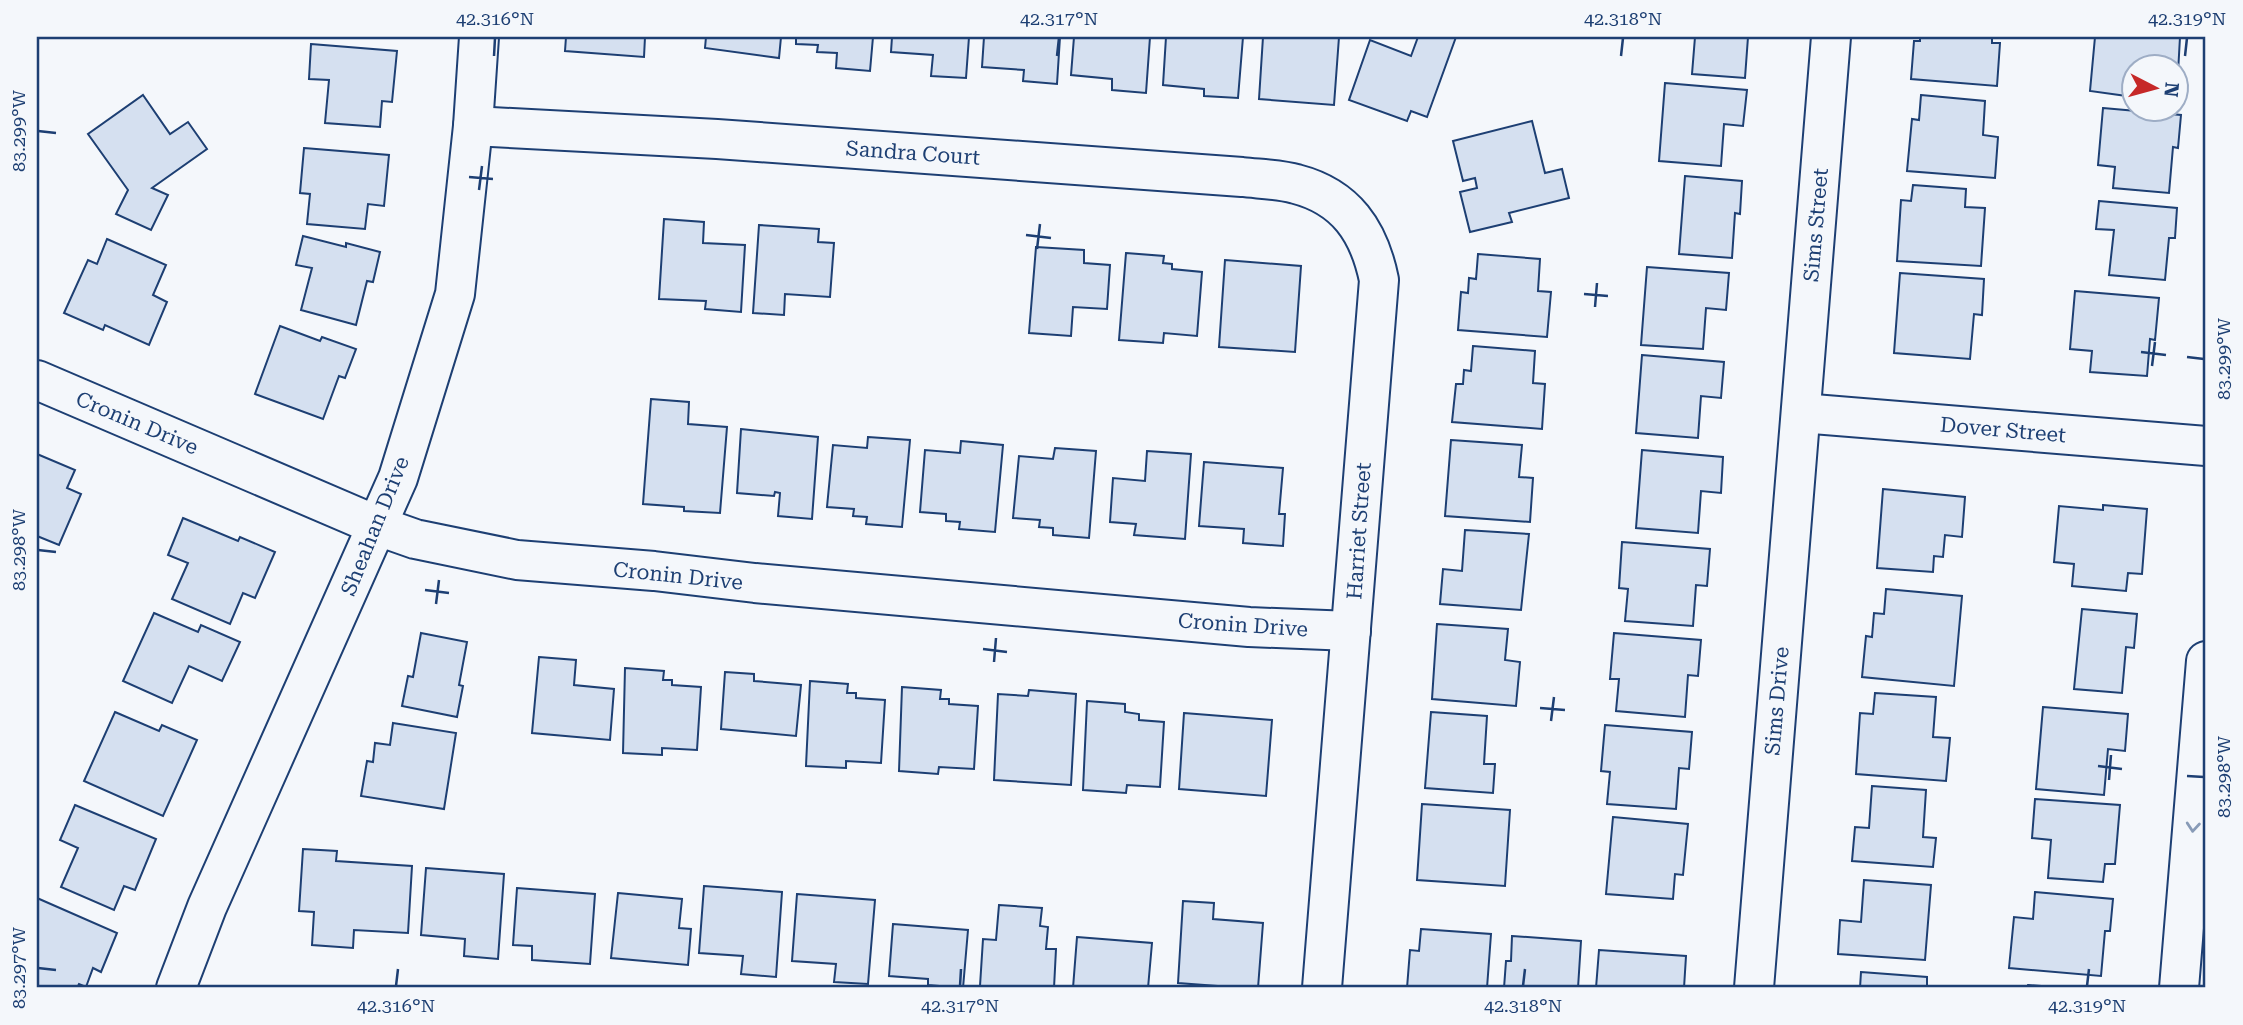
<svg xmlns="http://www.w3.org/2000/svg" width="2243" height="1025" viewBox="0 0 2243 1025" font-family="'Roboto Serif',serif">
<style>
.building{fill:#d5e0f0;stroke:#1d3f73;stroke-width:2}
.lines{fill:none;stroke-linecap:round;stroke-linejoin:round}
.minor-casing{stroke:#1d3f73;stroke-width:42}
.minor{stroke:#f4f7fb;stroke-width:38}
.oneway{stroke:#889bb7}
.ticks{fill:none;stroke:#1d3f73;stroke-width:2.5}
.labels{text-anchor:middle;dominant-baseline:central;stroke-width:5;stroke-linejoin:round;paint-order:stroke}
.street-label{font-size:21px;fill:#1d3f73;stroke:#f4f7fb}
.neatline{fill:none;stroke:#1d3f73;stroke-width:2.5}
.ticks-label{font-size:18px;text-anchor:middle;fill:#1d3f73}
</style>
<rect width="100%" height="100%" fill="#f4f7fb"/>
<g class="building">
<path d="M566,37H645L644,57L565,51Z"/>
<path d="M706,37H781L779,58L705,48Z"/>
<path d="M796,37H873L870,71L836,68L837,53L817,52L818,45L796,44Z"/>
<path d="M892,37H969L966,78L931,76L933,55L891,52Z"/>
<path d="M984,37H1060L1057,84L1023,81L1024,70L982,67Z"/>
<path d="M1074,37H1150L1146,93L1112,90V79L1071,75Z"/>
<path d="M1166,37H1243L1238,98L1204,96V89L1163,85Z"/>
<path d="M1263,37H1339L1334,105L1259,99Z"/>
<path d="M1418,37H1456L1427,117L1411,111L1407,121L1349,100L1370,40L1411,56Z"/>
<path d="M1695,37H1748L1745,78L1692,74Z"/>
<path d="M1920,37H1992V43H2000L1997,86L1911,79L1914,41H1920Z"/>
<path d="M2095,37H2180L2178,73L2176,66H2134V97L2090,91Z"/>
<path d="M311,44L397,51L392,102L382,101L380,127L325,123L329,80L309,79Z"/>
<path d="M1665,83L1747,90L1743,126L1724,124L1721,166L1659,161Z"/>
<path d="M143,95L170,134L188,122L207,149L152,188L168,195L151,230L116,214L128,190L88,134Z"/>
<path d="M1921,95L1985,101L1983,135L1998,137L1995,178L1907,171L1912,119L1919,120Z"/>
<path d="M2103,108L2181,115L2178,148L2173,147L2169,193L2113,188L2115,167L2098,165Z"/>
<path d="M1532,121L1545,173L1562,169L1569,198L1509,213L1512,222L1470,232L1460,192L1477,188L1475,178L1463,181L1453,141Z"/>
<path d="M304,148L389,155L384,206L368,204L365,229L307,224L310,194L300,193Z"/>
<path d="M1685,176L1742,181L1740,214L1735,213L1732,258L1679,254Z"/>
<path d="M1913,185L1966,189L1965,207L1985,208L1981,266L1897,261L1901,200L1911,201Z"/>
<path d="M2099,201L2177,208L2175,238H2169L2165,280L2109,275L2114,230L2096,229Z"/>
<path d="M664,219L704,222L703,243L745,245L741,312L705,309L706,301L659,299Z"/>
<path d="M759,225L819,229L818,242L834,243L830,297L785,294L784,315L753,313Z"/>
<path d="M303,236L346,247V243L380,252L373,282L367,281L356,325L301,310L312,268L296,265Z"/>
<path d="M107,239L166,265L153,295L167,302L149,345L105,325L103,330L64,313L88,260L97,264Z"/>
<path d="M1036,247L1084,250V263L1110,265L1107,309L1073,307L1071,336L1029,333Z"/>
<path d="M1126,253L1164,256L1163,263L1172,264V269L1202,272L1197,336L1164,333L1163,343L1119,340Z"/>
<path d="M1478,254L1540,259L1538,291L1551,292L1547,337L1458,330L1461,292L1468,293L1469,278L1476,279Z"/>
<path d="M1225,260L1301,266L1295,352L1219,347Z"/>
<path d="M1647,267L1729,273L1726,310L1706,308L1703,349L1641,345Z"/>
<path d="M1900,273L1984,279L1982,315L1974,314L1970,359L1894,353Z"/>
<path d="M2075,291L2159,298L2155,340L2150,339L2147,376L2090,372L2092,351L2070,349Z"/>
<path d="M280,326L320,341L322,337L356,349L345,378L339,376L323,419L255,394Z"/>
<path d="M1473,346L1535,351L1533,383L1545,384L1542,429L1452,422L1456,384H1463L1464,370L1471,371Z"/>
<path d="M1642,355L1724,362L1721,398L1701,396L1698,438L1636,433Z"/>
<path d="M651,399L689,402L688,424L727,427L720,513L684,511V507L643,504Z"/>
<path d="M741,429L818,437L812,519L778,516L780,493L775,492L774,496L737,493Z"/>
<path d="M868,437L910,440L902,527L866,524L867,517L853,516L854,509L827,507L833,445L867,448Z"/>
<path d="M1451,440L1522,445L1519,477L1533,478L1530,522L1445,516Z"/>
<path d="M961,441L1003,445L995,532L959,529L960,522L946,521V514L920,512L925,450L960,453Z"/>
<path d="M1055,448L1096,451L1089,538L1053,535V528L1039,527L1040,520L1013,518L1019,456L1053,459Z"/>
<path d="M1642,450L1723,457L1721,493L1701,491L1698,533L1636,528Z"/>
<path d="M1147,451L1191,454L1185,539L1134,535L1136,524L1110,522L1113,478L1145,481Z"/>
<path d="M37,454L75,470L67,488L81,494L59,545L37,536Z"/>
<path d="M1204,462L1283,468L1279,514H1285L1283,546L1243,543L1244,529L1199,526Z"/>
<path d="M1883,489L1965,497L1962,537L1945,535L1943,557L1934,556L1933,572L1877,568Z"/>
<path d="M2103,505L2147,509L2142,574L2128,573L2126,591L2072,586L2074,564L2054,562L2059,506L2103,510Z"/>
<path d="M183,518L238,541L240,537L275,552L255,598L243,593L230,624L172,599L188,563L168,555Z"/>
<path d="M1465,530L1529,534L1521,610L1440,604L1443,569L1462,571Z"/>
<path d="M1622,542L1710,549L1707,586L1696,585L1693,626L1625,621L1628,589L1619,588Z"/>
<path d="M1886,589L1962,596L1954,686L1862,677L1866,636L1872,637L1874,613L1884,614Z"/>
<path d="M2082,609L2137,614L2134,648L2126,647L2122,693L2074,689Z"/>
<path d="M154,613L198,632L201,625L240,642L222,681L189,666L172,703L123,681Z"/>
<path d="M1437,624L1508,629L1505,660L1520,662L1516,706L1432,699Z"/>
<path d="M421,633L467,642L459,685L463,686L457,717L402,706L408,676L413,677Z"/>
<path d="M1614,633L1701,640L1698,676L1688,675L1685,717L1616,711L1619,679H1610Z"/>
<path d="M539,657L576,660L574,685L614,689L610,740L532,733Z"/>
<path d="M625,668L664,671L663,680H672V685L701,687L697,750L662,748V755L623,753Z"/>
<path d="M725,672L754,674V681L801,685L796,736L721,729Z"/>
<path d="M810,681L848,684L847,693H856V698L885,700L881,763L846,761V768L806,766Z"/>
<path d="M902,687L941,690L940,699H949V704L978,706L974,769L939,767L938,774L899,771Z"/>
<path d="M1029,690L1076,694L1071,785L994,780L998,694L1028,696Z"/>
<path d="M1875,693L1936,697L1933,737L1950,738L1946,781L1856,774L1860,713L1873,714Z"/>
<path d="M1087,701L1125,704V712L1139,714V720L1164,722L1160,787L1127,785L1126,793L1083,790Z"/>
<path d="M2043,707L2128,714L2125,751L2108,749L2104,795L2036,789Z"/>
<path d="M115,712L159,731L162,725L197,740L163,816L84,781Z"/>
<path d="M1431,712L1487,716L1484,764H1495L1493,793L1425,788Z"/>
<path d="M1184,713L1272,720L1266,796L1179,789Z"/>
<path d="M393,723L456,733L444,809L361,796L367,761L373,762L375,743L390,745Z"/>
<path d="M1605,725L1692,732L1689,769L1679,768L1676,809L1607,804L1610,772L1601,771Z"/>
<path d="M1872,786L1926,790L1923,837L1936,838L1933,867L1852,861L1855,827L1869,828Z"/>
<path d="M2035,799L2120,805L2115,864H2105L2103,882L2048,878L2051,840L2032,838Z"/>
<path d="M1422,804L1510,810L1505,886L1417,880Z"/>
<path d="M75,805L156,839L135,890L124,886L114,910L61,887L78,848L60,840Z"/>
<path d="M1613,817L1688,824L1683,875L1675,874L1673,899L1606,894Z"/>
<path d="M303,849L337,851L336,861L412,866L408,933L354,930L353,948L312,945L314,912L299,911Z"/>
<path d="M426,868L504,874L498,959L464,956L465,939L421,935Z"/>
<path d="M1864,880L1931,885L1925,960L1838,954L1840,920L1861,922Z"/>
<path d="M704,886L782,892L776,977L741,974L743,956L699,953Z"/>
<path d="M517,888L595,894L590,964L532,960V946L513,945Z"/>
<path d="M2035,892L2113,899L2110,931H2105L2101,976L2009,968L2014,917L2033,919Z"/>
<path d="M618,893L682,899L679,928L691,929L688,965L611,958Z"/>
<path d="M797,894L875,900L868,984L834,982L836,964L792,961Z"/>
<path d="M37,898L117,933L101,972L93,968L86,987L79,984L77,988H37Z"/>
<path d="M1183,901L1214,903L1213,919L1263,923L1258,988H1217V986L1178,983Z"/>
<path d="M999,905L1042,908L1040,926L1048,927L1046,949H1056L1054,988L980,986L983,939L996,940Z"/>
<path d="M893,924L968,930L963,988L928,985V979L889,976Z"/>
<path d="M1421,929L1491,934L1487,988H1407L1410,950L1419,951Z"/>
<path d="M1512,936L1581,941L1578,988H1504L1506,961H1511Z"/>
<path d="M1077,937L1152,943L1148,988H1073Z"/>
<path d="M1599,950L1686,956L1684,988H1596Z"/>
<path d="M1861,972L1927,977V988H1860Z"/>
<path d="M2028,985L2067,988H2027Z"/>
</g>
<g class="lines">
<defs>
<g id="minor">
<path d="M473,126L717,139L1242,177C1259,179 1279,179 1296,184C1346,197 1369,231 1379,280L1322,988"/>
<path d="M37,380L378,526L415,539L517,560L654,571L755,583L1249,627L1351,631"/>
<path d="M1801,413L2206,446"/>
<path d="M176,988L207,907L398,478L455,294L473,126L479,37"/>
<path d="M1754,988L1831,37"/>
<path d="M2179,988L2206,661"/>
</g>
</defs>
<use href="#minor" class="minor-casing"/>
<use href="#minor" class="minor"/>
</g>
<defs><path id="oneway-chevron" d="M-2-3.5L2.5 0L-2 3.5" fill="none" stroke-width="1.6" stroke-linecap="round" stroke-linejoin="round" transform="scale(1.75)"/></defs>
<use class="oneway" href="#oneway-chevron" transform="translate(2193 827) rotate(95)"/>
<path class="ticks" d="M494,56L495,38M1057,56L1059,38M1621,56L1623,38M2185,56L2187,38M38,131L56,133M469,177L493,179M479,190L482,166M1026,235L1051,238M1037,249L1040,224M1584,294L1608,296M1595,307L1597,283M2141,352L2166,355M2187,357L2204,359M2152,366L2155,342M38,550L56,552M425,590L449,593M436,604L439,580M983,649L1007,652M994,662L996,638M1540,708L1565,710M1551,721L1554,697M2098,766L2122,769M2187,776L2204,777M2109,780L2111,755M38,968L56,970M396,986L398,969M960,986L961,969M1523,986L1525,969M2087,986L2089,969"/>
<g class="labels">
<g class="street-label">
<text transform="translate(913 153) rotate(4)">Sandra Court</text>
<text transform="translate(1816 225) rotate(-85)">Sims Street</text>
<text transform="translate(137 423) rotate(23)">Cronin Drive</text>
<text transform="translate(2003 430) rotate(5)">Dover Street</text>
<text transform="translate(375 526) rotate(-68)">Sheahan Drive</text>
<text transform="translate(1359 531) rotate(-86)">Harriet Street</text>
<text transform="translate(678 576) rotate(6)">Cronin Drive</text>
<text transform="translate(1243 625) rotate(4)">Cronin Drive</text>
<text transform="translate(1777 701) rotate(-85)">Sims Drive</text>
</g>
</g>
<rect width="2243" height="1025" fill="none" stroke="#f4f7fb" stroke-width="77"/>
<g transform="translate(2155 88) rotate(96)"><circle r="33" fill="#f4f7fb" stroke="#9eadc5" stroke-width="2"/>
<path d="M0-5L12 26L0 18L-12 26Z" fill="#c62828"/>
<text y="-10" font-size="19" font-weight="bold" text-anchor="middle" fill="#1d3f73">N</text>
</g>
<rect x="38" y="38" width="2166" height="948" class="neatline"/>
<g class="ticks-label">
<text x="495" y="25">42.316°N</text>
<text x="1059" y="25">42.317°N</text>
<text x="1623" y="25">42.318°N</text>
<text x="2187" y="25">42.319°N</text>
<text transform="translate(19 131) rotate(-90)" y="6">83.299°W</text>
<text transform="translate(2224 359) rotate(-90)" y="6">83.299°W</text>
<text transform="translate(19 550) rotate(-90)" y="6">83.298°W</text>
<text transform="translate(2224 777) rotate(-90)" y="6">83.298°W</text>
<text transform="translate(19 968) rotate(-90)" y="6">83.297°W</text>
<text x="396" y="1012">42.316°N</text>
<text x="960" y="1012">42.317°N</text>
<text x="1523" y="1012">42.318°N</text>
<text x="2087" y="1012">42.319°N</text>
</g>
</svg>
